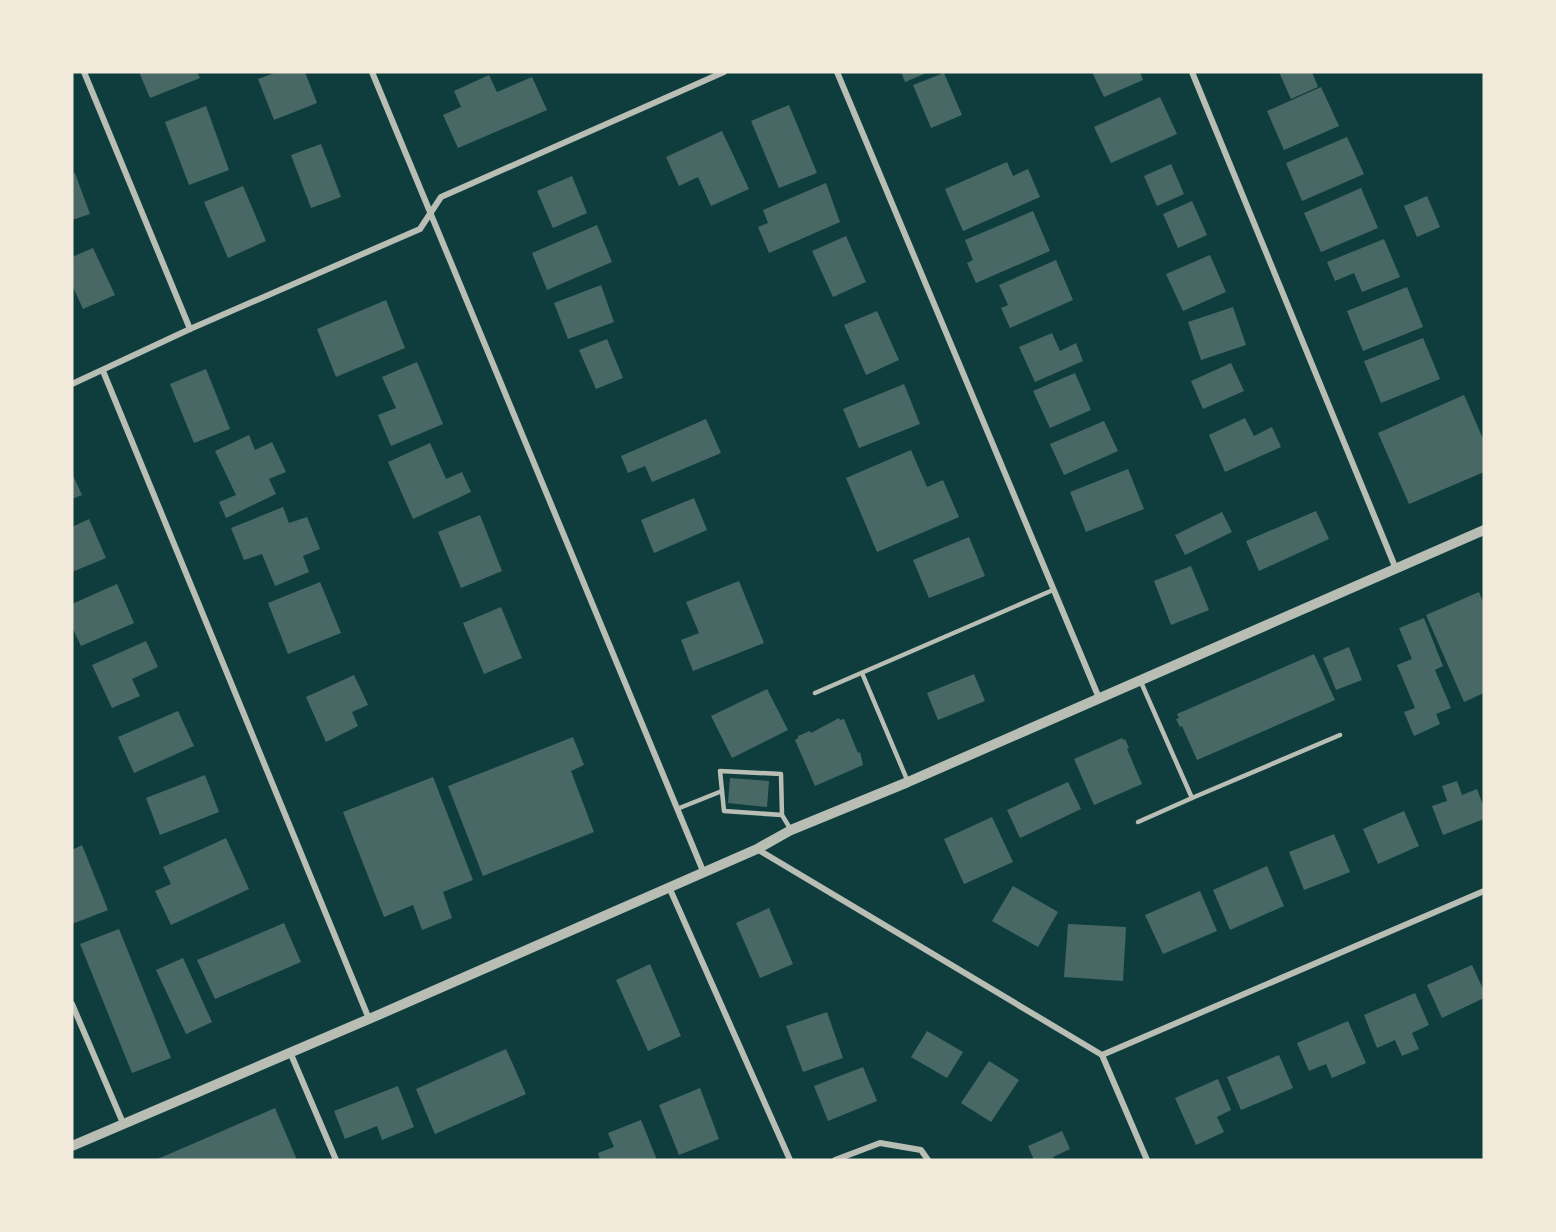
<svg xmlns="http://www.w3.org/2000/svg" width="1556" height="1232" viewBox="0 0 1556 1232" font-family="'Zilla Slab',serif">
<style>
.building{fill:#486865}
.lines{fill:none;stroke-linecap:round;stroke-linejoin:round}
.service{stroke:#b8beb3;stroke-width:4.5}
.minor{stroke:#b8beb3;stroke-width:6}
.tertiary{stroke:#b8beb3;stroke-width:10}
</style>
<rect width="100%" height="100%" fill="#0f3d3e"/>
<g class="building">
<path d="M139,72H197L200,78L150,98Z"/>
<path d="M277,72H305L317,103L274,120L258,79Z"/>
<path d="M901,72H929L905,82Z"/>
<path d="M1092,72H1140L1143,80L1104,97Z"/>
<path d="M1279,72H1312L1318,87L1291,99Z"/>
<path d="M944,73L962,115L931,128L913,85Z"/>
<path d="M489,75L497,92L532,77L547,110L458,148L443,115L461,107L454,91Z"/>
<path d="M1321,87L1339,126L1284,150L1267,111Z"/>
<path d="M1160,97L1177,134L1111,163L1094,127Z"/>
<path d="M789,105L817,173L779,188L751,121Z"/>
<path d="M206,106L229,170L189,185L165,122Z"/>
<path d="M722,131L749,189L711,206L698,177L679,186L666,157Z"/>
<path d="M1347,137L1364,174L1302,201L1286,163Z"/>
<path d="M321,144L341,197L311,208L291,155Z"/>
<path d="M1007,162L1013,176L1028,169L1040,197L963,231L945,189Z"/>
<path d="M1171,164L1184,194L1157,206L1144,176Z"/>
<path d="M75,173L90,214L72,220V174Z"/>
<path d="M572,176L587,213L553,228L537,191Z"/>
<path d="M826,183L840,222L769,253L758,227L768,223L763,210Z"/>
<path d="M243,186L266,241L228,258L204,202Z"/>
<path d="M1361,188L1378,228L1321,252L1304,213Z"/>
<path d="M1427,196L1440,227L1417,237L1404,206Z"/>
<path d="M1192,201L1207,235L1178,248L1163,214Z"/>
<path d="M1033,211L1050,251L976,283L967,263L973,260L965,240Z"/>
<path d="M597,225L612,262L547,290L532,253Z"/>
<path d="M846,236L866,282L833,297L812,251Z"/>
<path d="M1384,239L1400,277L1362,292L1354,273L1335,281L1327,262Z"/>
<path d="M93,248L115,295L83,309L72,285V257Z"/>
<path d="M1210,255L1226,292L1183,311L1166,274Z"/>
<path d="M1056,260L1073,300L1010,328L1001,308L1008,305L999,285Z"/>
<path d="M601,285L614,322L568,339L554,303Z"/>
<path d="M1407,287L1423,327L1363,351L1347,311Z"/>
<path d="M386,300L405,348L336,377L317,329Z"/>
<path d="M1233,307L1246,345L1201,360L1188,322Z"/>
<path d="M877,311L899,360L866,375L844,325Z"/>
<path d="M1052,333L1060,351L1076,343L1083,361L1035,382L1019,347Z"/>
<path d="M1423,338L1440,379L1381,403L1364,361Z"/>
<path d="M607,339L623,378L596,389L579,350Z"/>
<path d="M417,362L443,424L391,446L378,415L396,408L382,377Z"/>
<path d="M1231,363L1244,391L1203,409L1191,381Z"/>
<path d="M206,369L230,429L194,443L170,384Z"/>
<path d="M1075,373L1091,410L1050,428L1033,391Z"/>
<path d="M904,384L920,424L859,448L843,409Z"/>
<path d="M1464,395L1484,441V472L1409,504L1378,433Z"/>
<path d="M1245,418L1254,436L1272,427L1281,447L1225,472L1209,435Z"/>
<path d="M706,419L721,453L652,482L645,466L628,473L621,456Z"/>
<path d="M1104,421L1118,451L1064,475L1050,444Z"/>
<path d="M249,435L255,450L272,442L286,472L269,479L276,494L226,518L219,502L236,495L215,451Z"/>
<path d="M430,443L446,479L462,472L471,492L413,519L388,462Z"/>
<path d="M911,450L927,487L943,480L959,517L877,552L846,478Z"/>
<path d="M1128,469L1144,509L1086,532L1070,492Z"/>
<path d="M72,473L82,495L72,499Z"/>
<path d="M694,498L707,530L654,553L641,520Z"/>
<path d="M283,507L289,523L307,517L320,549L303,556L309,572L275,586L262,554L244,560L231,528Z"/>
<path d="M1316,511L1329,539L1259,571L1246,541Z"/>
<path d="M1222,512L1232,532L1185,555L1175,535Z"/>
<path d="M480,515L502,571L461,588L438,532Z"/>
<path d="M89,519L106,558L72,572V527Z"/>
<path d="M969,537L985,576L929,598L913,560Z"/>
<path d="M1191,566L1209,610L1171,625L1154,581Z"/>
<path d="M739,581L764,643L693,671L681,640L699,633L686,602Z"/>
<path d="M320,582L341,633L288,654L268,603Z"/>
<path d="M117,584L134,623L81,646L72,627V604Z"/>
<path d="M1479,592L1484,604V693L1464,702L1426,615Z"/>
<path d="M501,607L522,658L484,674L463,623Z"/>
<path d="M1424,618L1443,666L1435,670L1451,708L1436,714L1440,724L1414,736L1404,712L1415,708L1397,665L1412,659L1399,628Z"/>
<path d="M146,641L158,667L132,679L140,696L112,708L92,665Z"/>
<path d="M1349,647L1362,680L1336,690L1323,658Z"/>
<path d="M1314,654L1335,700L1197,760L1182,726L1180,727L1176,719L1179,718L1177,714Z"/>
<path d="M974,674L985,701L938,720L927,693Z"/>
<path d="M354,675L368,705L352,712L358,726L326,742L306,697Z"/>
<path d="M767,689L788,730L732,758L711,716Z"/>
<path d="M178,711L194,746L134,773L118,737Z"/>
<path d="M839,718L840,720L844,719L858,753L860,752L863,765L815,786L795,740L798,738V736L810,731L811,733Z"/>
<path d="M573,737L584,765L571,771L594,832L483,876L448,786Z"/>
<path d="M1122,738L1123,740L1125,739L1129,748L1127,749L1142,784L1094,805L1074,759Z"/>
<path d="M205,775L219,812L160,835L146,798Z"/>
<path d="M433,777L473,880L443,892L452,918L422,930L413,905L384,917L343,812Z"/>
<path d="M730,778L769,781L767,807L728,803Z"/>
<path d="M1457,781L1462,795L1477,789L1484,808V819L1443,835L1432,806L1447,801L1442,786Z"/>
<path d="M1068,782L1081,809L1020,838L1007,810Z"/>
<path d="M1404,811L1419,846L1378,864L1363,829Z"/>
<path d="M992,817L1013,862L964,884L944,839Z"/>
<path d="M1334,834L1350,872L1304,890L1289,852Z"/>
<path d="M226,838L249,889L171,925L155,891L171,884L163,867Z"/>
<path d="M82,845L108,910L72,924V850Z"/>
<path d="M1267,866L1284,906L1230,930L1213,890Z"/>
<path d="M1013,886L1058,912L1038,947L992,921Z"/>
<path d="M1200,891L1217,931L1163,954L1145,915Z"/>
<path d="M769,908L793,964L760,978L736,923Z"/>
<path d="M284,923L301,962L215,999L197,960Z"/>
<path d="M1068,924L1126,927L1123,981L1064,977Z"/>
<path d="M119,929L171,1058L132,1073L80,944Z"/>
<path d="M183,958L212,1022L186,1034L156,970Z"/>
<path d="M650,964L681,1036L648,1051L616,980Z"/>
<path d="M1472,965L1484,991V998L1442,1018L1427,985Z"/>
<path d="M1415,993L1429,1025L1412,1033L1419,1049L1402,1056L1395,1040L1377,1048L1364,1015Z"/>
<path d="M827,1012L843,1058L803,1072L786,1026Z"/>
<path d="M1348,1021L1366,1063L1332,1078L1326,1064L1309,1071L1297,1043Z"/>
<path d="M927,1031L963,1052L947,1078L911,1057Z"/>
<path d="M506,1049L526,1094L435,1134L416,1089Z"/>
<path d="M1279,1055L1293,1088L1241,1110L1227,1077Z"/>
<path d="M989,1061L1019,1080L991,1122L961,1103Z"/>
<path d="M863,1067L877,1101L828,1121L814,1086Z"/>
<path d="M1218,1079L1231,1110L1217,1117L1224,1132L1196,1145L1175,1098Z"/>
<path d="M398,1086L414,1127L382,1140L377,1126L345,1139L334,1111Z"/>
<path d="M700,1088L719,1139L679,1155L659,1105Z"/>
<path d="M275,1108L297,1160H155L211,1136Z"/>
<path d="M641,1120L657,1160H600L598,1153L614,1147L608,1133Z"/>
<path d="M1062,1131L1070,1149L1053,1157L1055,1160H1034L1028,1146Z"/>
</g>
<g class="lines">
<g class="service">
<path d="M862,673L908,782"/>
<path d="M1140,680L1192,798L1340,735"/>
<path d="M815,693L1053,590"/>
<path d="M677,809L722,791"/>
<path d="M782,815L724,811L720,771L781,774L782,815L791,830"/>
<path d="M1138,822L1192,798"/>
</g>
<g class="minor">
<path d="M84,72L190,329"/>
<path d="M372,72L703,871"/>
<path d="M837,72L1099,698"/>
<path d="M1192,72L1396,569"/>
<path d="M103,371L369,1019"/>
<path d="M72,384L190,329L420,229L441,197L724,72"/>
<path d="M757,849L1102,1055L1484,891"/>
<path d="M669,887L790,1160"/>
<path d="M72,1004L123,1123"/>
<path d="M290,1052L336,1160"/>
<path d="M1102,1055L1147,1160"/>
<path d="M835,1160L880,1143L921,1150L928,1160"/>
</g>
<path class="tertiary" d="M72,1146L369,1019L757,849L791,830L908,782L1484,530"/>
</g>
<rect width="1556" height="1232" fill="none" stroke="#f1e9da" stroke-width="147"/>
</svg>
